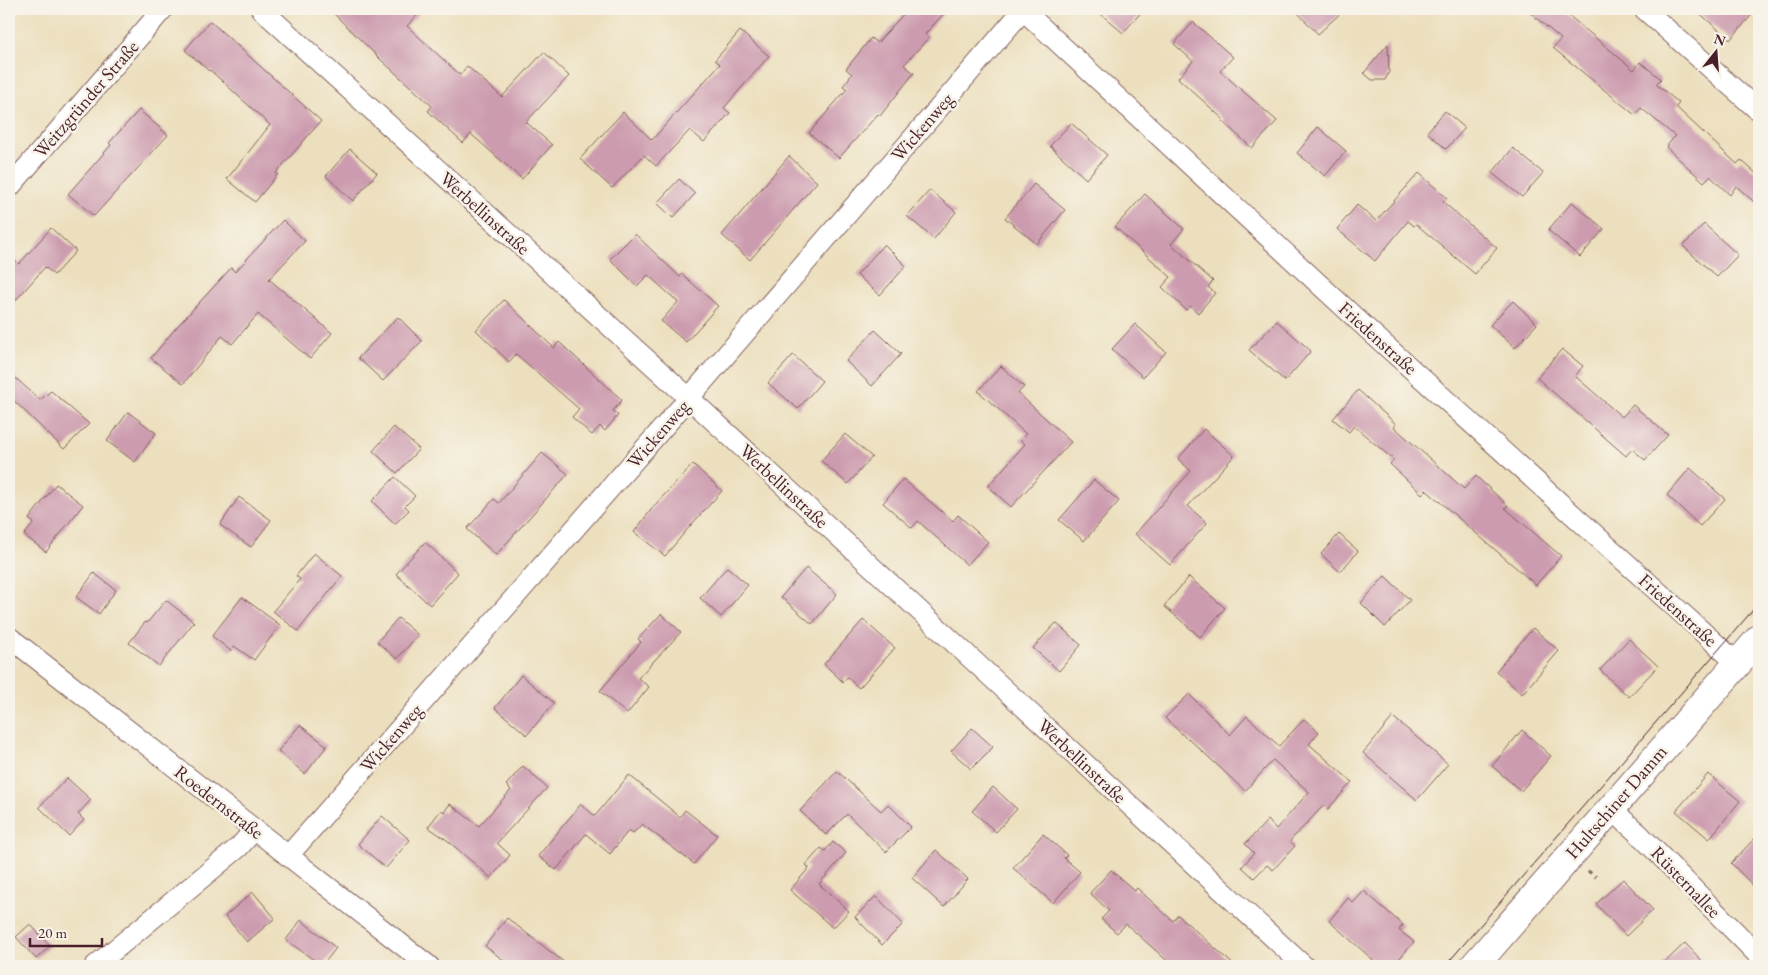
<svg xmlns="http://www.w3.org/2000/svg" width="1768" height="975" viewBox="0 0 1768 975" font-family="'EB Garamond',serif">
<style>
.building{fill:#cc9baf}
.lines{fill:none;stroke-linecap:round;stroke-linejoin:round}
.street-casing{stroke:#83625e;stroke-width:22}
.secondary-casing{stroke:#83625e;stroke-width:30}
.path{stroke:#83625e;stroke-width:3;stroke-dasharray:4 4;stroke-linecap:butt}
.street{stroke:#fff;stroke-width:20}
.secondary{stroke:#fff;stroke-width:28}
.tram{stroke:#4a1f2b;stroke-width:1}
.labels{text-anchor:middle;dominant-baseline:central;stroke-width:5;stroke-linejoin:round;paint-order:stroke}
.street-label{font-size:19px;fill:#4a1f2b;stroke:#f7f3e8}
</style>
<rect width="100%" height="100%" fill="#f7f3e8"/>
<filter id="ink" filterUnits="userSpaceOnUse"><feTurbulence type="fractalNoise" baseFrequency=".02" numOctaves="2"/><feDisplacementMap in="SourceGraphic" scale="10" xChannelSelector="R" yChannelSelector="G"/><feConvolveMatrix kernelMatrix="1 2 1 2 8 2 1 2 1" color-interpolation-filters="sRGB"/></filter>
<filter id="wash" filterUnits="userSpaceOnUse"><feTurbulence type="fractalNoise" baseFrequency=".0096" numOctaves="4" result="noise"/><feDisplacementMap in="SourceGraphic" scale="20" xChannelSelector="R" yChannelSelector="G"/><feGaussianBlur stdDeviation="1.12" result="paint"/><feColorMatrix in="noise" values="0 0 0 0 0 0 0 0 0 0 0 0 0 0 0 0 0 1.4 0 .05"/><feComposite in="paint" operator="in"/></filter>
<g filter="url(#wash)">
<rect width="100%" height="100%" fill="#ecdfbd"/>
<g id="blocks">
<g class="building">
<path d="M329,9H423L407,26L460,75L467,66L502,97L544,52L569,76L526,122L552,145L522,179L471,134L463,143L428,111L432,106L380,59Z"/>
<path d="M908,9H948L925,34L929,37L904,65L914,73L880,116L878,114L839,158L809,133L847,89L843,86L852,74L846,69L871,38L877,43Z"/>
<path d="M1095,9H1144L1123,33Z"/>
<path d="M1294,9H1345L1318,34Z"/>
<path d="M1526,9H1561L1634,70L1640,62L1661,79L1656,84L1679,103L1676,107L1737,164L1741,160L1759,176V206L1736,186L1730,195L1710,176L1704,182L1666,147L1675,136L1641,108L1635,115L1553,48L1561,39Z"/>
<path d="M1695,9H1757L1730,40Z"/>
<path d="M210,21L321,121L276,173L278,174L255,202L227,179L270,125L210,70L209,71L185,50Z"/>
<path d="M1193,22L1233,57L1220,71L1277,121L1252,148L1222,121L1223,119L1178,78L1193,61L1174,44Z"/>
<path d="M740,31L769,56L724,108L730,113L704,142L690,130L656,166L644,155L612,188L580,159L623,112L652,140L720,64L715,60Z"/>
<path d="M1388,44L1389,72L1385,80H1372L1364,73Z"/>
<path d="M139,110L168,135L94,216L68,194L111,145L109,143Z"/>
<path d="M1445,111L1465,128L1446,149L1427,132Z"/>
<path d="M1071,123L1107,155L1086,179L1050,146Z"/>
<path d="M1318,127L1346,151L1325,176L1297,153Z"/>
<path d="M1513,148L1543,173L1522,197L1492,173Z"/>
<path d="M350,149L377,173L353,201L326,176Z"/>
<path d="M789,156L817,182L750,260L722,235Z"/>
<path d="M1419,173L1447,198L1443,202L1497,248L1475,274L1416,224L1414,226L1408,221L1375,261L1337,229L1357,205L1376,221Z"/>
<path d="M679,179L695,194L673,218L657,203Z"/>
<path d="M1034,184L1065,210L1037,244L1005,218Z"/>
<path d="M930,190L956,212L934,239L907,216Z"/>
<path d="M1145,194L1184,229L1171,244L1213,281L1208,287L1215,293L1198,313L1190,306L1186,310L1162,287L1171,277L1115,227Z"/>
<path d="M1572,202L1604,229L1580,257L1548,230Z"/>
<path d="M283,220L305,241L269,279L332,333L310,359L258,314L232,344L222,336L183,384L151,358L175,329L231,268L235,272Z"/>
<path d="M1704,224L1738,255L1717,277L1683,246Z"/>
<path d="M51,228L76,251L54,275L45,267L9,308V255L19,264Z"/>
<path d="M635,234L680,277L682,274L718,306L686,342L661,321L678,302L648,275L637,286L610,259Z"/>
<path d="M884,244L906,266L880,295L857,275Z"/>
<path d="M504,300L554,348L559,342L622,400L613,411L618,415L605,431L600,426L592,435L572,417L579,409L516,354L509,362L476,330Z"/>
<path d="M1513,301L1537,324L1515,348L1490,325Z"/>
<path d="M398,317L422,341L383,381L358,358Z"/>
<path d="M1277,321L1311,351L1285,381L1249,350Z"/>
<path d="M1135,324L1166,352L1143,377L1112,349Z"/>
<path d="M875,330L901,354L872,386L846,361Z"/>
<path d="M1562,349L1583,366L1575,376L1622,417L1633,405L1668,435L1645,460L1632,449L1626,456L1537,378Z"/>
<path d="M793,355L822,381L798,409L768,383Z"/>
<path d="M1001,366L1024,387L1018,393L1071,442L1011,507L988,486L1025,444L1020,440L1026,434L978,391Z"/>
<path d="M9,372L40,400L51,391L89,424L64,449L9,396Z"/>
<path d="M1358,390L1396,424L1394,427L1464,489L1476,476L1508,506L1505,508L1561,556L1536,585L1426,490L1422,494L1390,464L1394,460L1354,426L1349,432L1333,419Z"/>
<path d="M128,412L156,433L135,462L107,441Z"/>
<path d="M394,427L419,449L397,473L373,451Z"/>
<path d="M1204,429L1234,456L1188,506L1207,523L1170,565L1135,534L1191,471L1178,459Z"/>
<path d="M845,434L872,457L848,484L821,461Z"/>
<path d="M542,453L568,474L496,555L467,529L494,499L499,503Z"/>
<path d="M693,464L722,491L691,525L665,556L634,532L654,506Z"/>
<path d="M1690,468L1725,499L1700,526L1667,495Z"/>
<path d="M395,477L415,496L405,506L409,510L395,524L372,501Z"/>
<path d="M903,479L953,521L958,515L988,542L967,565L918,521L912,528L883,503Z"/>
<path d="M1094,480L1119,501L1084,541L1059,520Z"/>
<path d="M56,484L83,505L46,552L24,535L34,523L29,519Z"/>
<path d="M239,497L271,520L251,547L220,525Z"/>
<path d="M1339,534L1358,551L1340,572L1321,554Z"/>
<path d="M425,542L458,573L430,605L396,574Z"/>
<path d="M314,553L342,576L298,631L273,611L300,579L296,576Z"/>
<path d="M727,567L748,585L721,617L700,598Z"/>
<path d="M806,568L837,594L812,624L781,597Z"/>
<path d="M94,573L116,590L99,614L76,597Z"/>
<path d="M1385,576L1410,600L1385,627L1361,603Z"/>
<path d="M1189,577L1225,608L1200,637L1164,606Z"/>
<path d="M242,597L280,625L254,660L234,646L231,651L212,636Z"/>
<path d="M166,600L194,622L159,666L129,643L145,622L147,623Z"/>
<path d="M661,614L681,632L638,678L649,687L627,714L600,691L641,642L638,639Z"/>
<path d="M398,618L418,635L397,659L377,642Z"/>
<path d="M863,620L895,648L859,688L847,677L843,682L824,664Z"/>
<path d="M1056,623L1081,645L1059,671L1033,648Z"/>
<path d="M1533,628L1559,651L1522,694L1496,671Z"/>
<path d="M1629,639L1658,666L1629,697L1600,670Z"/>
<path d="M521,675L554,703L527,735L495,708Z"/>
<path d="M1189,694L1230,735L1247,716L1279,746L1304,719L1319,732L1309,744L1352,782L1328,809L1324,805L1290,841L1295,846L1273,870L1267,865L1254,878L1242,867L1254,853L1245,844L1268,820L1276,829L1309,792L1273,760L1245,791L1188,738L1187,739L1165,718Z"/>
<path d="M1393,717L1448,764L1417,800L1363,753Z"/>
<path d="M300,725L327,746L305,774L278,751Z"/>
<path d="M972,728L993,747L971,769L951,751Z"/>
<path d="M1522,730L1551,756L1521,791L1492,766Z"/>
<path d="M523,766L547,788L497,843L510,855L491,878L447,840L428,827L441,810L444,812L450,804L479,826L511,790L506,785Z"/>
<path d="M837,771L881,811L888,804L911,827L886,852L847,814L826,835L800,811Z"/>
<path d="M1708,774L1740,801L1709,839L1676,811Z"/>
<path d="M629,775L680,817L685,810L717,835L694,864L642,824L633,833L629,830L610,854L586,834L556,870L538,856L581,804L595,816Z"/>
<path d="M67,778L91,800L78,814L84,820L69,836L39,807Z"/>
<path d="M993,787L1017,809L996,832L972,811Z"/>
<path d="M382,816L410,840L386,868L358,844Z"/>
<path d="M1043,834L1067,855L1064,858L1080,872L1053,903L1013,868Z"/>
<path d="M1759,834V892L1731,863Z"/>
<path d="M833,842L846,853L819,884L849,911L833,928L790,890L809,868L806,865L821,848L825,851Z"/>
<path d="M936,850L968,879L944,907L912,878Z"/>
<path d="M1111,870L1135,891L1137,888L1173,921L1178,915L1235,966H1173L1126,924L1117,933L1101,919L1109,911L1090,893Z"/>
<path d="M1623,879L1653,910L1626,936L1596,904Z"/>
<path d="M1364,891L1403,925L1399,930L1414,942L1393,966H1380L1329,921L1348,898L1353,903Z"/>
<path d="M253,892L275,918L247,942L225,916Z"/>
<path d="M876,896L903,924L882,945L855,917Z"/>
<path d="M507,918L569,966H511L485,946Z"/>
<path d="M301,920L336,948L322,966L286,940Z"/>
<path d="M30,924L50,946L36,959L16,937Z"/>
<path d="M1685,943L1707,966H1661Z"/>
</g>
</g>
</g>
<g filter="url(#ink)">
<use href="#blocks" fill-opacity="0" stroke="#83625e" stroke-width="1"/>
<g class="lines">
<defs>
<g id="street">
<path d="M261,9L689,398L1304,966"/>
<path d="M1022,9L1375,336L1737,663"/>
<path d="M1644,9L1759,111"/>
<path d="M9,188L163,9"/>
<path d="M9,637L429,966"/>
<path d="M1611,809L1639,834L1759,956"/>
<path d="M288,856L689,398L1024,9"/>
<path d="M95,966L239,847L254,830"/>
</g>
<path id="secondary" d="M1474,966L1759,639"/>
</defs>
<use href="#street" class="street-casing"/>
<use href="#secondary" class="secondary-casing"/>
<path class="path" d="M1588,871L1596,877"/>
<use href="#street" class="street"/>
<use href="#secondary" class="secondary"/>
<path class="tram" d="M1445,966L1759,603"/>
</g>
</g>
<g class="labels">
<g class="street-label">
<text transform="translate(86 99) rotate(-49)">Weitzgründer Straße</text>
<text transform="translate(922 127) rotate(-49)">Wickenweg</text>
<text transform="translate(485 213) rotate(42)">Werbellinstraße</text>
<text transform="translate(1378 338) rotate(42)">Friedenstraße</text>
<text transform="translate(658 434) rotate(-49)">Wickenweg</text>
<text transform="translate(784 486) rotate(43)">Werbellinstraße</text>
<text transform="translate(1678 610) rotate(42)">Friedenstraße</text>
<text transform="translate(391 738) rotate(-49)">Wickenweg</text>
<text transform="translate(1082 761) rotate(43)">Werbellinstraße</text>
<text transform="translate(219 802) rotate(38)">Roedernstraße</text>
<text transform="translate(1616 802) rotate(-49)">Hultschiner Damm</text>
<text transform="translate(1686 882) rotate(46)">Rüsternallee</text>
</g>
</g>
<rect width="1768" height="975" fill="none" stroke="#f7f3e8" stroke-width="30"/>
<g transform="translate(1716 52) rotate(17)" stroke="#f7f3e8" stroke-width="4" paint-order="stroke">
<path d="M0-4L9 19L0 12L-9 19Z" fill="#4a1f2b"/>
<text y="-8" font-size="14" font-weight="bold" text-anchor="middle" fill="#4a1f2b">N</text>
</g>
<path d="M30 938v8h72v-8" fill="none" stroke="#4a1f2b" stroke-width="2.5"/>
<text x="38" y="938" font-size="15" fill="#4a1f2b" stroke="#f7f3e8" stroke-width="4" paint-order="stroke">20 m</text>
</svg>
